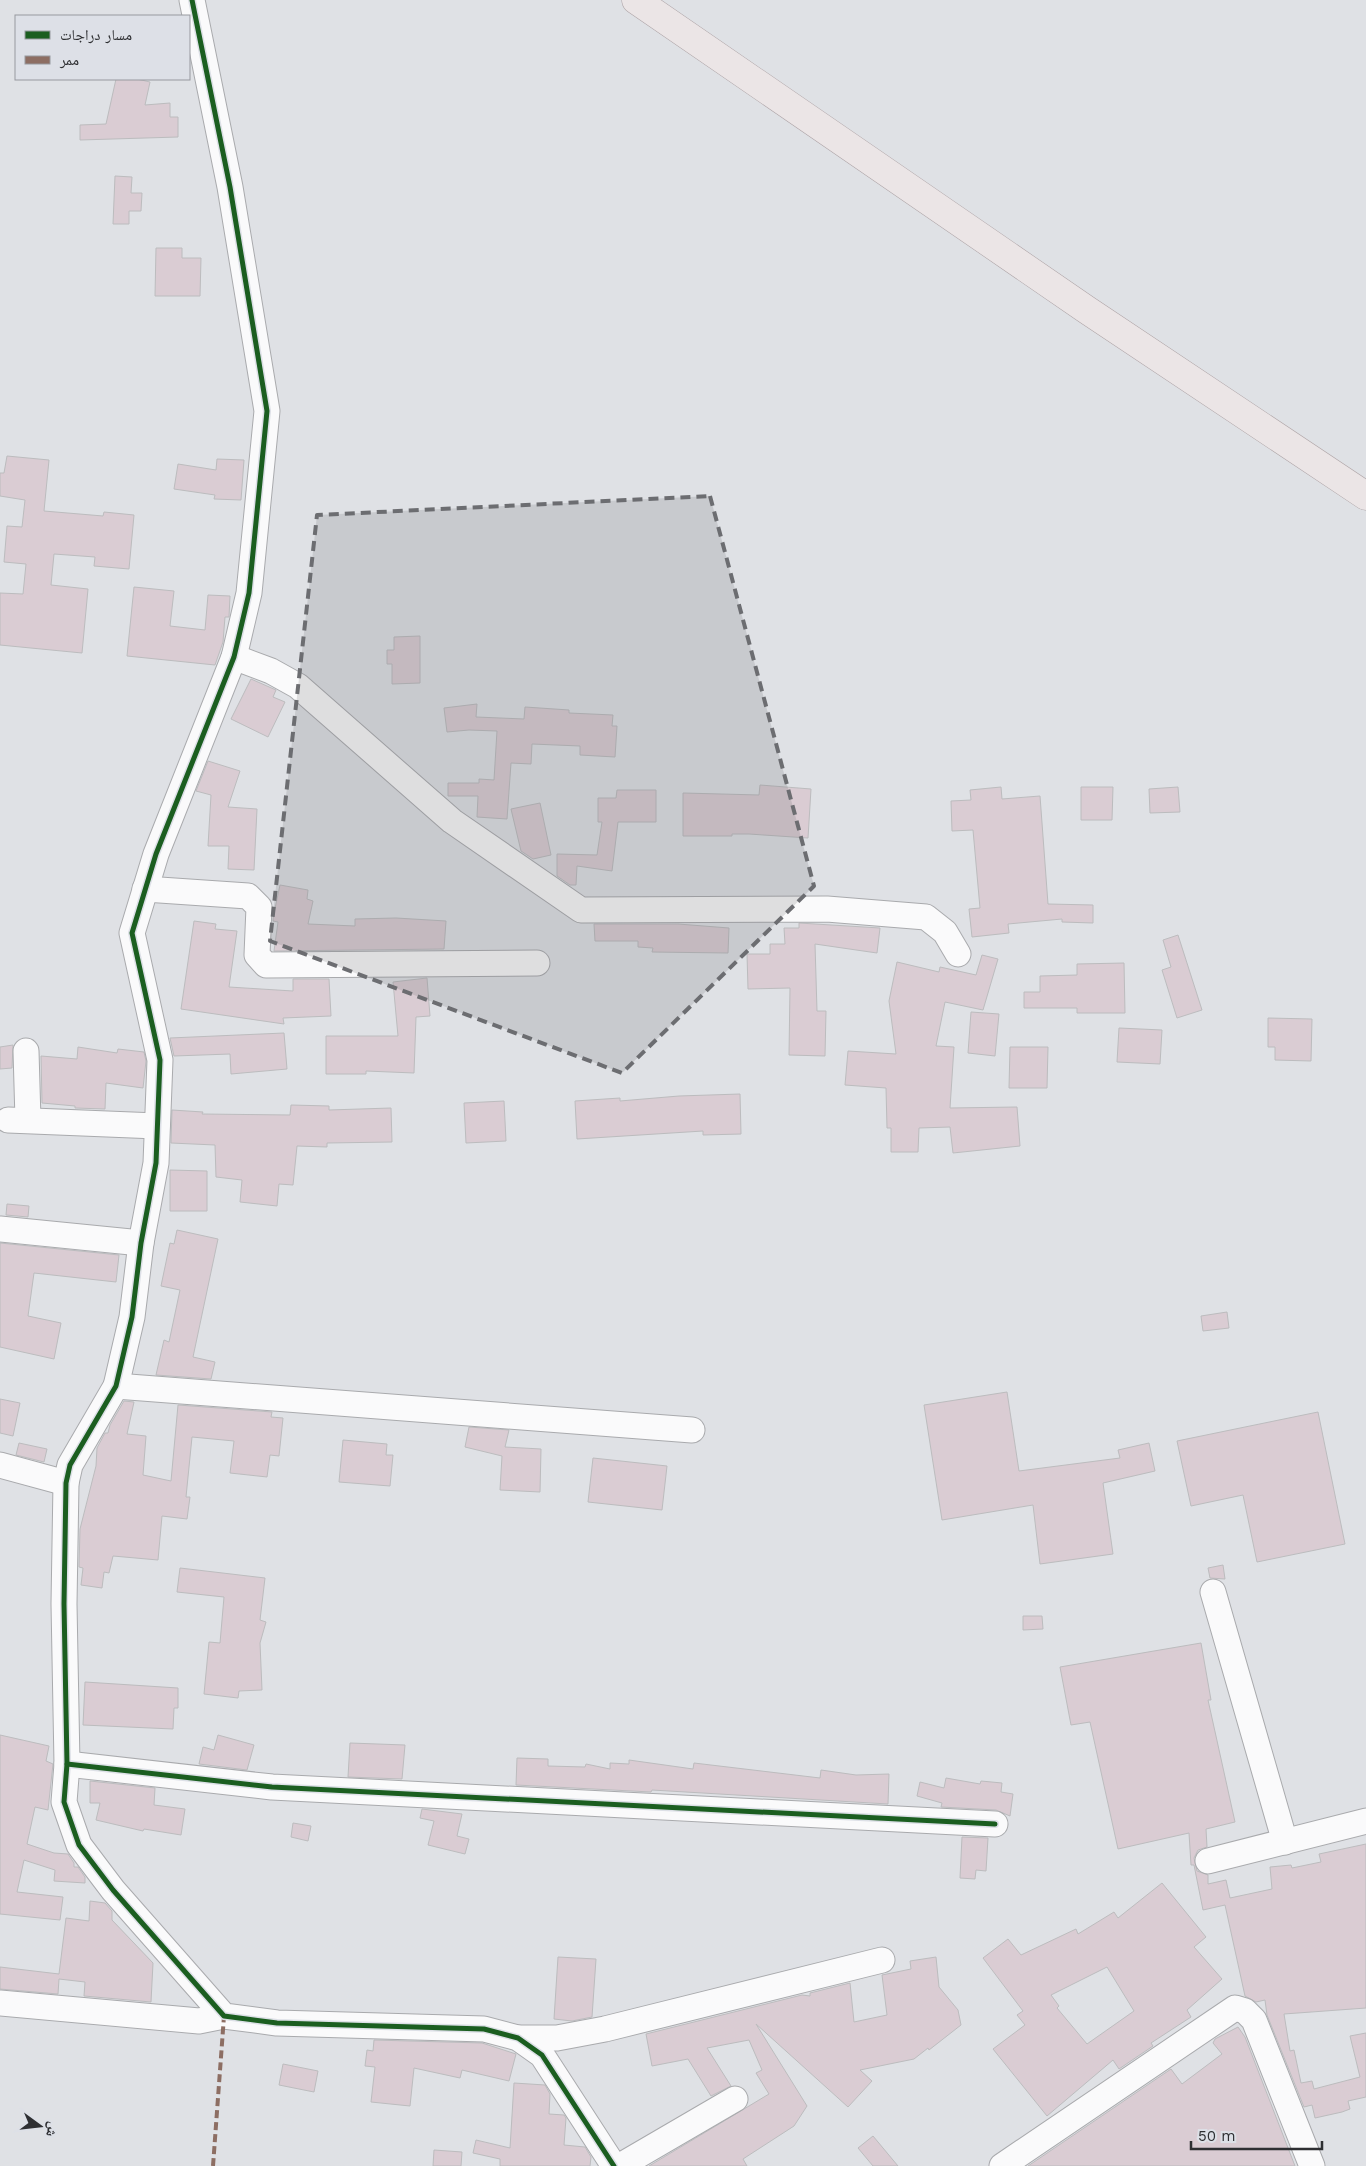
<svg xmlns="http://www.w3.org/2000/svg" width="1366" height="2166" viewBox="0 0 1366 2166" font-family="'Work Sans','Noto Naskh Arabic',sans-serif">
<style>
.building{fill:#daccd3;stroke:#bcbcbe;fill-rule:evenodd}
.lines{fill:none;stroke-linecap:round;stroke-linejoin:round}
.minor-casing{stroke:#a9aaad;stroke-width:27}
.major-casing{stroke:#ada3a6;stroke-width:29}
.minor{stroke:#fafafb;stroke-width:25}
.major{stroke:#ebe5e6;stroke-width:28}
.quiet{stroke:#8d6e63;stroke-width:4;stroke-dasharray:8 4;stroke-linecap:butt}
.cycleway-casing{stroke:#dde0e7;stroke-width:8}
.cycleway{stroke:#1b5e20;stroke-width:5}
.marked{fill:#6c6d71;fill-opacity:0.2;stroke:#6c6d71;stroke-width:4;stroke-dasharray:10 6;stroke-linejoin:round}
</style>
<rect width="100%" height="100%" fill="#dfe1e5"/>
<g class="building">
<path d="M116,79H137L150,82L145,105L170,103V117H178V137L80,140V125L106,124Z"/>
<path d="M115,176L132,177L131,193H142L141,211H129V224H113Z"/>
<path d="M156,248H182V258H201L200,296H155Z"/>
<path d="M7,456L49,460L44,511L103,516L104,512L134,515L129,569L94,566L95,557L54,554L51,585L88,589L82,653L0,645V593L23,594L26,564L4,562L7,526L22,527L25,500L0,496V473H4Z"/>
<path d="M217,459L244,460L241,500L214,499L215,495L174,489L178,464L216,470Z"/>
<path d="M134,587L174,591L170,626L205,630L208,595L230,596L229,617H225L223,642L215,665L127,656Z"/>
<path d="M420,636V683L392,684V664H387V650H394V637Z"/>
<path d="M251,679L276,690L273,697L285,702L268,737L231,719Z"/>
<path d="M477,704L476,717L524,719L525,707L569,710V713L613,715L612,726H617L615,757L580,755V746L532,744L531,764L511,763L507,819L477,817L478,796H448V783H479V779L494,780L497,731L469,730L447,732L444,708Z"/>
<path d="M208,761L240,771L228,807L257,809L254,870L228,869L229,846H208L211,795L196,791Z"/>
<path d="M760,785L811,789L808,838L749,834H732V836H683V793L759,795Z"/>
<path d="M1001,787L1002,799L1040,796L1048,904L1093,905V923L1062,922V919L1008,924L1009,933L972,937L969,909L980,908L973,830L952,831L951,801L971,800L970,790Z"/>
<path d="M1081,787H1113L1112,820H1081Z"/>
<path d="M1178,787L1180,812L1150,813L1149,789Z"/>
<path d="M617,790H656V822H618L612,871L577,866L576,885H570L557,876V854L597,855L602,822H598V798H616Z"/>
<path d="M540,803L551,855L533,859L521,851L511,809Z"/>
<path d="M280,885L308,890L307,899L313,901L308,924L355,926V919L396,918L446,921L444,949L274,951L278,922L273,921V918Z"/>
<path d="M194,921L216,924L215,929L237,931L229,987L293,991V979H329L331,1016L283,1018L284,1024L181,1009Z"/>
<path d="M799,923L880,928L877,953L815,944L817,1011H826L825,1056L789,1055L790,988L748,989L747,954H770V944H785L784,928H799Z"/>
<path d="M594,924H678L729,928L728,953L652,952L653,948L638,947V941H595Z"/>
<path d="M1178,935L1202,1010L1177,1018L1162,970L1171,967L1163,940Z"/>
<path d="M982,955L998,959L983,1010L945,1002L936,1046L954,1047L950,1108L1017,1107L1020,1146L953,1153L950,1127L919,1128L918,1152H891V1128H887L886,1088L845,1085L848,1051L896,1054L889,1001L897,962L939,972L940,967L976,975Z"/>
<path d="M1124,963L1125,1013H1077V1008H1024V992H1040V976L1077,975V964Z"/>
<path d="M427,978L430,1016L416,1017L414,1073L366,1071V1074H326V1036H398L393,982Z"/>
<path d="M971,1012L999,1014L995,1056L968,1053Z"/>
<path d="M1268,1018L1312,1019L1311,1061L1275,1060V1047H1268Z"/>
<path d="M1119,1028L1162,1030L1160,1064L1117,1062Z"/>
<path d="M284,1033L287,1069L231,1074L230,1054L174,1056L170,1038Z"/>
<path d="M13,1045L12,1068L0,1069V1047Z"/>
<path d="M78,1047L117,1053L118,1049L144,1052L146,1061L143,1088L106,1083L105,1109L75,1108V1106L42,1103L41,1056L77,1059Z"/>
<path d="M1010,1047H1048L1047,1088H1009Z"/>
<path d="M740,1094L741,1134L703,1135V1131L577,1139L575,1101L620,1098V1101L679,1096Z"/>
<path d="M504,1101L506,1141L466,1143L464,1103Z"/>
<path d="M291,1105L329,1106V1110L391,1108L392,1142L327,1143V1147L297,1146L293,1185L279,1184L277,1206L240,1202L242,1180L216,1177L215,1145L171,1143L172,1110L203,1112L202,1114L290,1115Z"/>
<path d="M170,1170L207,1171V1211H170Z"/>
<path d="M7,1204L29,1206L28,1217L6,1215Z"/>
<path d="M177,1230L218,1239L193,1357L215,1362L211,1379L156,1375L164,1340L169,1342L180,1290L161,1286L170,1243L174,1244Z"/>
<path d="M0,1243L119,1255L116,1282L34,1273L28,1316L61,1323L54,1359L0,1347Z"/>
<path d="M1227,1312L1229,1328L1203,1331L1201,1316Z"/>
<path d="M1007,1392L1019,1471L1120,1458L1118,1450L1149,1443L1155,1471L1103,1483L1113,1554L1040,1564L1033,1505L942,1520L924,1405Z"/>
<path d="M0,1399L20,1403L13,1436L0,1433Z"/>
<path d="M124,1401L134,1402L127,1434L146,1436L143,1475L171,1481L178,1405L272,1412L271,1417L283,1418L279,1456L270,1455L267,1477L230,1473L234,1441L192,1437L186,1497H190L187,1519L162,1516L158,1560L113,1556L109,1573L104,1572L102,1588L81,1585L83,1568L79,1567L80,1529L96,1466L97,1448L105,1433H108L110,1425Z"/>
<path d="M1318,1412L1345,1544L1257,1562L1243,1495L1191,1506L1177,1441Z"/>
<path d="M469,1427L509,1430L505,1447L541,1449L540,1492L500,1490L502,1456L465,1447Z"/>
<path d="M343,1440L387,1444L386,1455H393L390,1486L339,1482Z"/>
<path d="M19,1443L47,1449L44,1462L16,1455Z"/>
<path d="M593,1458L667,1466L662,1510L588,1502Z"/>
<path d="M1223,1565L1225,1579L1210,1578L1208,1568Z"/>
<path d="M180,1568L265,1578L260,1620L266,1622L260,1643L262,1690L239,1691L238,1698L204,1694L209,1642L220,1643L224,1597L177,1592Z"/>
<path d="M1023,1616H1042L1043,1629L1023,1630Z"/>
<path d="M1201,1643L1211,1700H1208L1235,1822L1206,1829L1207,1847L1198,1850L1194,1858L1197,1871L1208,1875V1884L1226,1880L1230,1898L1272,1889L1270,1867L1291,1865L1292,1868L1321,1862L1319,1854L1366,1844V2008L1284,2014L1290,2051L1294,2050L1301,2083L1312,2081L1314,2089L1360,2077L1350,2036L1366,2033V2097L1348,2101L1350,2109L1342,2112L1315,2118L1312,2105L1304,2107L1267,2015L1265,2000L1256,2002L1245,1996L1225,1905L1203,1910L1194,1865H1191L1189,1833L1118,1849L1090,1722L1071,1725L1060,1667Z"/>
<path d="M85,1682L178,1688V1708H174L173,1729L83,1725Z"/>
<path d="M0,1735L49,1746L46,1761L53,1764L48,1810L35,1807L27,1844L54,1853L68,1854L74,1863V1867H78L85,1877V1883L54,1881L55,1870L24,1860L17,1892L63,1897L60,1920L0,1914Z"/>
<path d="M218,1735L254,1745L247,1770L199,1764L203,1747L214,1750Z"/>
<path d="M350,1743L405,1745L402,1779L348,1777Z"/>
<path d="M517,1758L548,1759V1766L585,1767L586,1764L610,1769V1763L629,1764V1760L693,1769L694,1763L820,1778L821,1770L856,1775L889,1774L888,1804L652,1790L651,1792L516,1785Z"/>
<path d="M946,1778L980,1784L981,1781L1002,1783L1001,1792L1013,1794L1010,1816L996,1810L941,1807L942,1803L917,1796L920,1782L944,1788Z"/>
<path d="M90,1781L155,1788L154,1805L185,1809L181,1835L144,1829L143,1831L96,1820L100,1803H90Z"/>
<path d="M422,1809L462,1814L457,1836L469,1839L465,1854L428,1845L434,1821L420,1818Z"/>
<path d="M293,1823L311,1826L308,1841L291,1837Z"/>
<path d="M962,1837L988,1838L986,1871L976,1870L975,1879L960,1878Z"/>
<path d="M1162,1883L1206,1937L1194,1947L1222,1979L1187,2010L1191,2017L1151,2043L1153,2046L1119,2069L1113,2060L1047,2116L993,2049L1025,2025L1017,2015L1023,2011L983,1958L1008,1939L1021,1955L1076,1929L1078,1934L1114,1912L1118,1918ZM1107,1967L1134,2011L1087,2044L1057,2008L1059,2006L1051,1995Z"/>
<path d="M90,1901L105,1903L112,1911V1920L153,1963L151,2002L84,1996L85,1982L59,1979L58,1994L0,1989V1967L59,1974L66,1918L89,1921Z"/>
<path d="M558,1957L596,1959L592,2017L572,2021L554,2019Z"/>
<path d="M936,1957L939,1987L958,2010L961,2025L929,2050L928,2048L914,2059L860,2070L872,2081L848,2107L756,2024L807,2106L794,2126L743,2159L747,2166H649L769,2094L756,2073L762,2070L749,2040L707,2048L731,2086L711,2096L688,2059L652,2066L646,2034L802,1995L810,1996V1993L850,1983L854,2022L887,2015L882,1975L911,1969L910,1961Z"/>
<path d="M1238,2027L1245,2037L1295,2166H1028L1171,2069L1182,2084L1222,2054L1213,2043L1215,2039Z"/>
<path d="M374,2040L482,2043L516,2054L509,2081L462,2070L460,2078L414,2068L410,2106L371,2102L375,2067L365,2066L367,2050L373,2051Z"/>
<path d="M283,2064L318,2071L314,2092L279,2085Z"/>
<path d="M514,2083L545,2085L550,2094L549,2114L564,2115L566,2118L564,2145L585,2147L591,2157L590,2166H500V2159L473,2153L476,2140L510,2148Z"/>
<path d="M873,2136L898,2166H873L858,2148Z"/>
<path d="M434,2150L462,2152L461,2166H433Z"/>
</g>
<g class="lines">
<defs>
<g id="minor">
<path d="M192,0L230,187L267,411L249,593L234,657L156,854L132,933L160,1060L156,1163L141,1243L132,1317L116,1386L70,1465L66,1483L64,1604L67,1764L64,1802L79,1845L113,1890L224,2016L277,2023L484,2029L518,2038L542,2055L614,2166"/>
<path d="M234,657L271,671L298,686L452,821L581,910L827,909L926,917L945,932L958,954"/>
<path d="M145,889L248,896L259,907L257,955L266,965L537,963"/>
<path d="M26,1051L28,1120"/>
<path d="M8,1120L157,1126"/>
<path d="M0,1229L141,1243"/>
<path d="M116,1386L692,1430"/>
<path d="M0,1465L66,1483"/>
<path d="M1213,1592L1285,1842"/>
<path d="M67,1764L272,1787L995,1824"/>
<path d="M1208,1861L1366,1821"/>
<path d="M0,2003L199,2021L224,2016"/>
<path d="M518,2038H557L605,2029L882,1960"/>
<path d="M620,2166L735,2099"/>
<path d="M1002,2166L1235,2008L1245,2011L1254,2020L1312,2166"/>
</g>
<path id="major" d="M636,0L1087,310L1366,496"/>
</defs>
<use href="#minor" class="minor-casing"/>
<use href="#major" class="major-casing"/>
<use href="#minor" class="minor"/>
<use href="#major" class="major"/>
<path class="quiet" d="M213,2166L224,2016"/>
<defs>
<g id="cycleway">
<path d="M192,0L230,187L267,411L249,593L234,657L156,854L132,933L160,1060L156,1163L141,1243L132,1317L116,1386L70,1465L66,1483L64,1604L67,1764L64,1802L79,1845L113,1890L224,2016L277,2023L484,2029L518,2038L542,2055L614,2166"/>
<path d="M67,1764L272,1787L995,1824"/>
</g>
</defs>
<use href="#cycleway" class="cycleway-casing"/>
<use href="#cycleway" class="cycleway"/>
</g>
<path class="marked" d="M710,496L814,886L622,1073L270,941L317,515Z"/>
<rect x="15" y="15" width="175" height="65" fill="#dde0e7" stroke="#97999f"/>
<rect x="25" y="31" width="25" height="8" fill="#1b5e20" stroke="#97999f"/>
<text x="60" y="40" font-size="15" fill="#2e2f32">مسار دراجات</text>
<rect x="25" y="56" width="25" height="8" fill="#8d6e63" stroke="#97999f"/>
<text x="60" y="65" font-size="15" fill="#2e2f32">ممر</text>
<g transform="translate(40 2126) rotate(105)" stroke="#dde0e7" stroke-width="4" paint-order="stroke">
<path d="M0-4L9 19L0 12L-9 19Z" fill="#2e2f32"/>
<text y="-8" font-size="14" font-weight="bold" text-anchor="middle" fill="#2e2f32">ش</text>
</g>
<path d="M1191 2141v8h131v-8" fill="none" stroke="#2e2f32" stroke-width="2.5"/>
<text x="1198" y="2141" font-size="15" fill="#2e2f32" stroke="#dde0e7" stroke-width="4" paint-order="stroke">50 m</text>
</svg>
